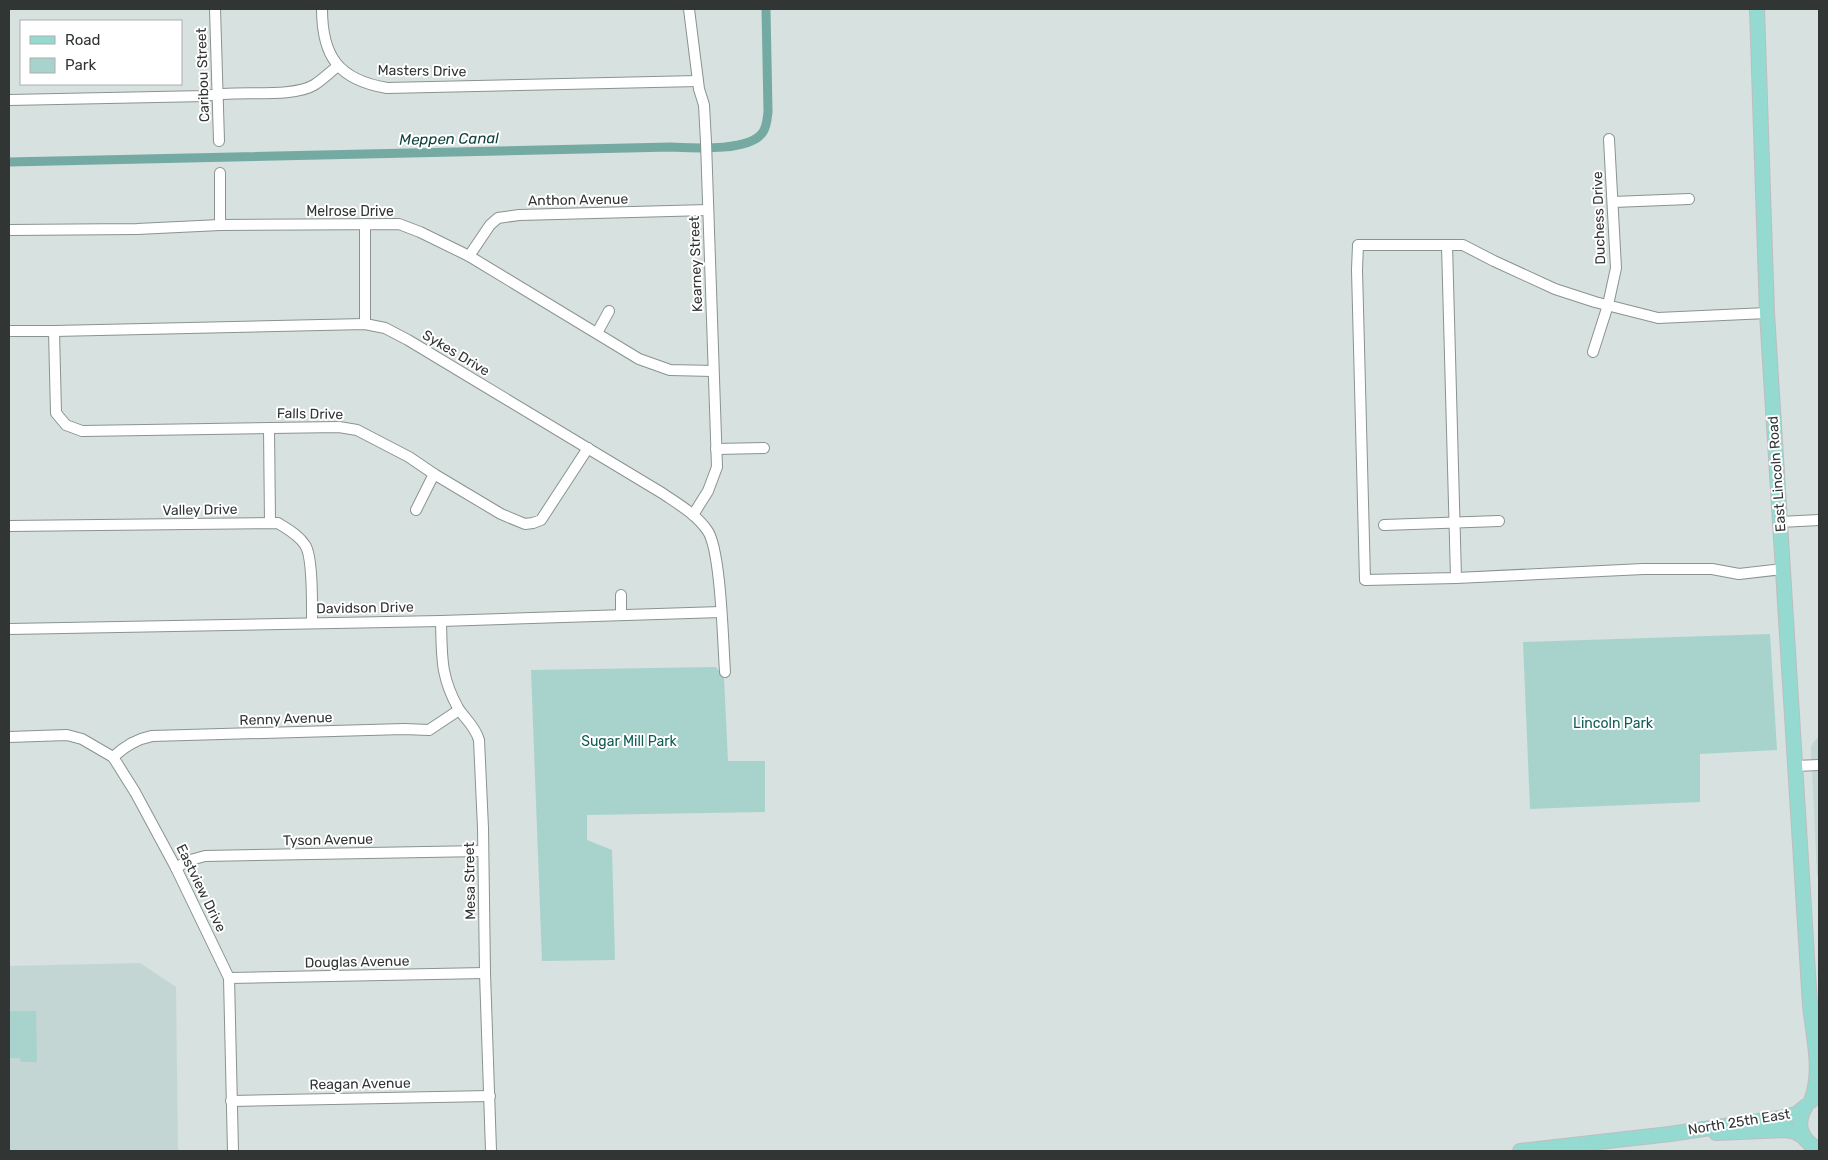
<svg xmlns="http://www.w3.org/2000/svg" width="1828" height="1160" viewBox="0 0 1828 1160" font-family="Rubik,sans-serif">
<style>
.built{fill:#c3d6d3}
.green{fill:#a7d3cc}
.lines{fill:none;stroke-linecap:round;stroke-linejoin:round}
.canal{stroke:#74aaa2;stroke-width:9}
.minor-casing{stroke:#8a9391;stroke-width:12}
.major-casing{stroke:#bdbebe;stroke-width:16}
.minor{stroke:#fff;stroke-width:10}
.major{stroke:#95dad1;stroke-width:14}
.labels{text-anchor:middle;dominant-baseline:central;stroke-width:4;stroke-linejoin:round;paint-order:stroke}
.street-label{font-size:14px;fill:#313534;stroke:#fff}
.park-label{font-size:14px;fill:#105c54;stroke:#fff}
.water-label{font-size:15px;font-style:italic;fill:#11433d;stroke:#fff}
</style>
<rect width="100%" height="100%" fill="#d7e1df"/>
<g class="built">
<path d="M1819,737V878L1817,875L1811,747L1814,741Z"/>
<path d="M140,963L176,987L178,1151H9V966Z"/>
</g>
<g class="green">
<path d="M1770,634L1777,750L1700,754V802L1530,809L1523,642Z"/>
<path d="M716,667L724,678L728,761H765V812L587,815V840L612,850L615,960L542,961L531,670Z"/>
<path d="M9,1011H36L37,1062H21L20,1058H9Z"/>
</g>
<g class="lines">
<path class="canal" d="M9,162L671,147C693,148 750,152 763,132C767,126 767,119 768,112L766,9"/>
<defs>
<g id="minor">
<path d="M215,9L219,141"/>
<path d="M322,9C322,57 339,80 387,88L698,81"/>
<path d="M689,9L699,89L704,105L706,142L717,467L708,491L693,515"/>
<path d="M9,100L206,96C233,89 291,99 314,85C322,80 330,72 338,66"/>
<path d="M220,173V225"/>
<path d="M1613,202L1689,199"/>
<path d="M365,224V324"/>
<path d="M9,230L137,229L220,225L399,224L420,232L469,256L639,359L670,370L713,371"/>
<path d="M1447,245L1456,578"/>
<path d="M469,256L490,225L498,218L519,215L708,210"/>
<path d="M1767,313L1658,318L1595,302L1555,289L1494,261L1463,245H1358L1357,270L1365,580L1456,578L1643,569H1712L1739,574L1783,569"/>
<path d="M9,331H54L365,324L385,328L408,340L662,493C678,504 696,514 707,530C721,548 723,644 725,672"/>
<path d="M54,331L56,413L66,425L82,431L339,427L357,430L409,457L434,474L501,514L525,524L533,523L541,520L588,448"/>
<path d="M597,333L609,311"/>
<path d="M1593,352L1608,305L1616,268L1609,139"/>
<path d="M269,428L270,522"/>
<path d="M716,449L764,448"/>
<path d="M416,510L434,474"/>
<path d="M1780,522L1819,520"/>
<path d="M1384,525L1499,521"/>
<path d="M9,526L278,523C287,529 299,535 305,545C313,556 312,607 312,622"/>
<path d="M621,595V615"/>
<path d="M441,621C442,656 440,675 458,708C465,719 475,726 479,740L483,828L485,973L491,1151"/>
<path d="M9,629L441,621L721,612"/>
<path d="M9,737L67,735L82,739L113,757L135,792L176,868L229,978L233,1151"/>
<path d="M113,757C125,746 136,739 152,736L404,729L429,730L459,710"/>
<path d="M1795,766L1819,765"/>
<path d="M176,868L187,861L205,856L483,851"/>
<path d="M229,978L485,973"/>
<path d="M231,1101L490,1096"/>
</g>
<g id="major">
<path d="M1757,9L1767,313L1810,1005C1813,1036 1823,1071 1811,1101"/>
<path d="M1806,1106C1795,1123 1800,1141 1819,1149"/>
<path d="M1716,1133L1785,1130L1795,1132L1804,1137"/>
<path d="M1520,1151L1670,1134L1785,1117L1796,1114L1805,1107"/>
</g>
</defs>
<use href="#minor" class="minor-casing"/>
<use href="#major" class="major-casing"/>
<use href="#minor" class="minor"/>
<use href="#major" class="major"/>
</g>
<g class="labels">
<g class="street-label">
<text transform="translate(422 71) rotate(1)">Masters Drive</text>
<text transform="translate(203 75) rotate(-92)">Caribou Street</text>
<text transform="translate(578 200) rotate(-1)">Anthon Avenue</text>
<text x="350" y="211">Melrose Drive</text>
<text transform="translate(1599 218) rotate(-92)">Duchess Drive</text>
<text transform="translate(696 264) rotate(-92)">Kearney Street</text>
<text transform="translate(456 353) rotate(31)">Sykes Drive</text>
<text transform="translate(310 414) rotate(1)">Falls Drive</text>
<text transform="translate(1777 474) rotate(-94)">East Lincoln Road</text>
<text transform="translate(200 510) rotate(-1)">Valley Drive</text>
<text transform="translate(365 608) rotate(-1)">Davidson Drive</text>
<text transform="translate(286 719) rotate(-2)">Renny Avenue</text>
<text transform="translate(328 840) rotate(-1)">Tyson Avenue</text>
<text transform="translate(470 881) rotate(-91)">Mesa Street</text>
<text transform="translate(201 888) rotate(64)">Eastview Drive</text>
<text transform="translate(357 962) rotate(-1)">Douglas Avenue</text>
<text transform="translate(360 1084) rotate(-1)">Reagan Avenue</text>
<text transform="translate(1739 1122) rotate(-9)">North 25th East</text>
</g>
<g class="park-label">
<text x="1613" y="723">Lincoln Park</text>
<text x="629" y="741">Sugar Mill Park</text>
</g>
<g class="water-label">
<text transform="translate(449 139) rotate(-1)">Meppen Canal</text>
</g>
</g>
<rect width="1828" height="1160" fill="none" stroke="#313534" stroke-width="20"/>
<rect x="20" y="20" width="162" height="65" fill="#ffffff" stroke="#adaeae"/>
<rect x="30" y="36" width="25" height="8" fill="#95dad1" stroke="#adaeae"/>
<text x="65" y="45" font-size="15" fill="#313534">Road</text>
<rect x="30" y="58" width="25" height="15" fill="#a7d3cc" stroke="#adaeae"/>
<text x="65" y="70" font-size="15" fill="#313534">Park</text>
</svg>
